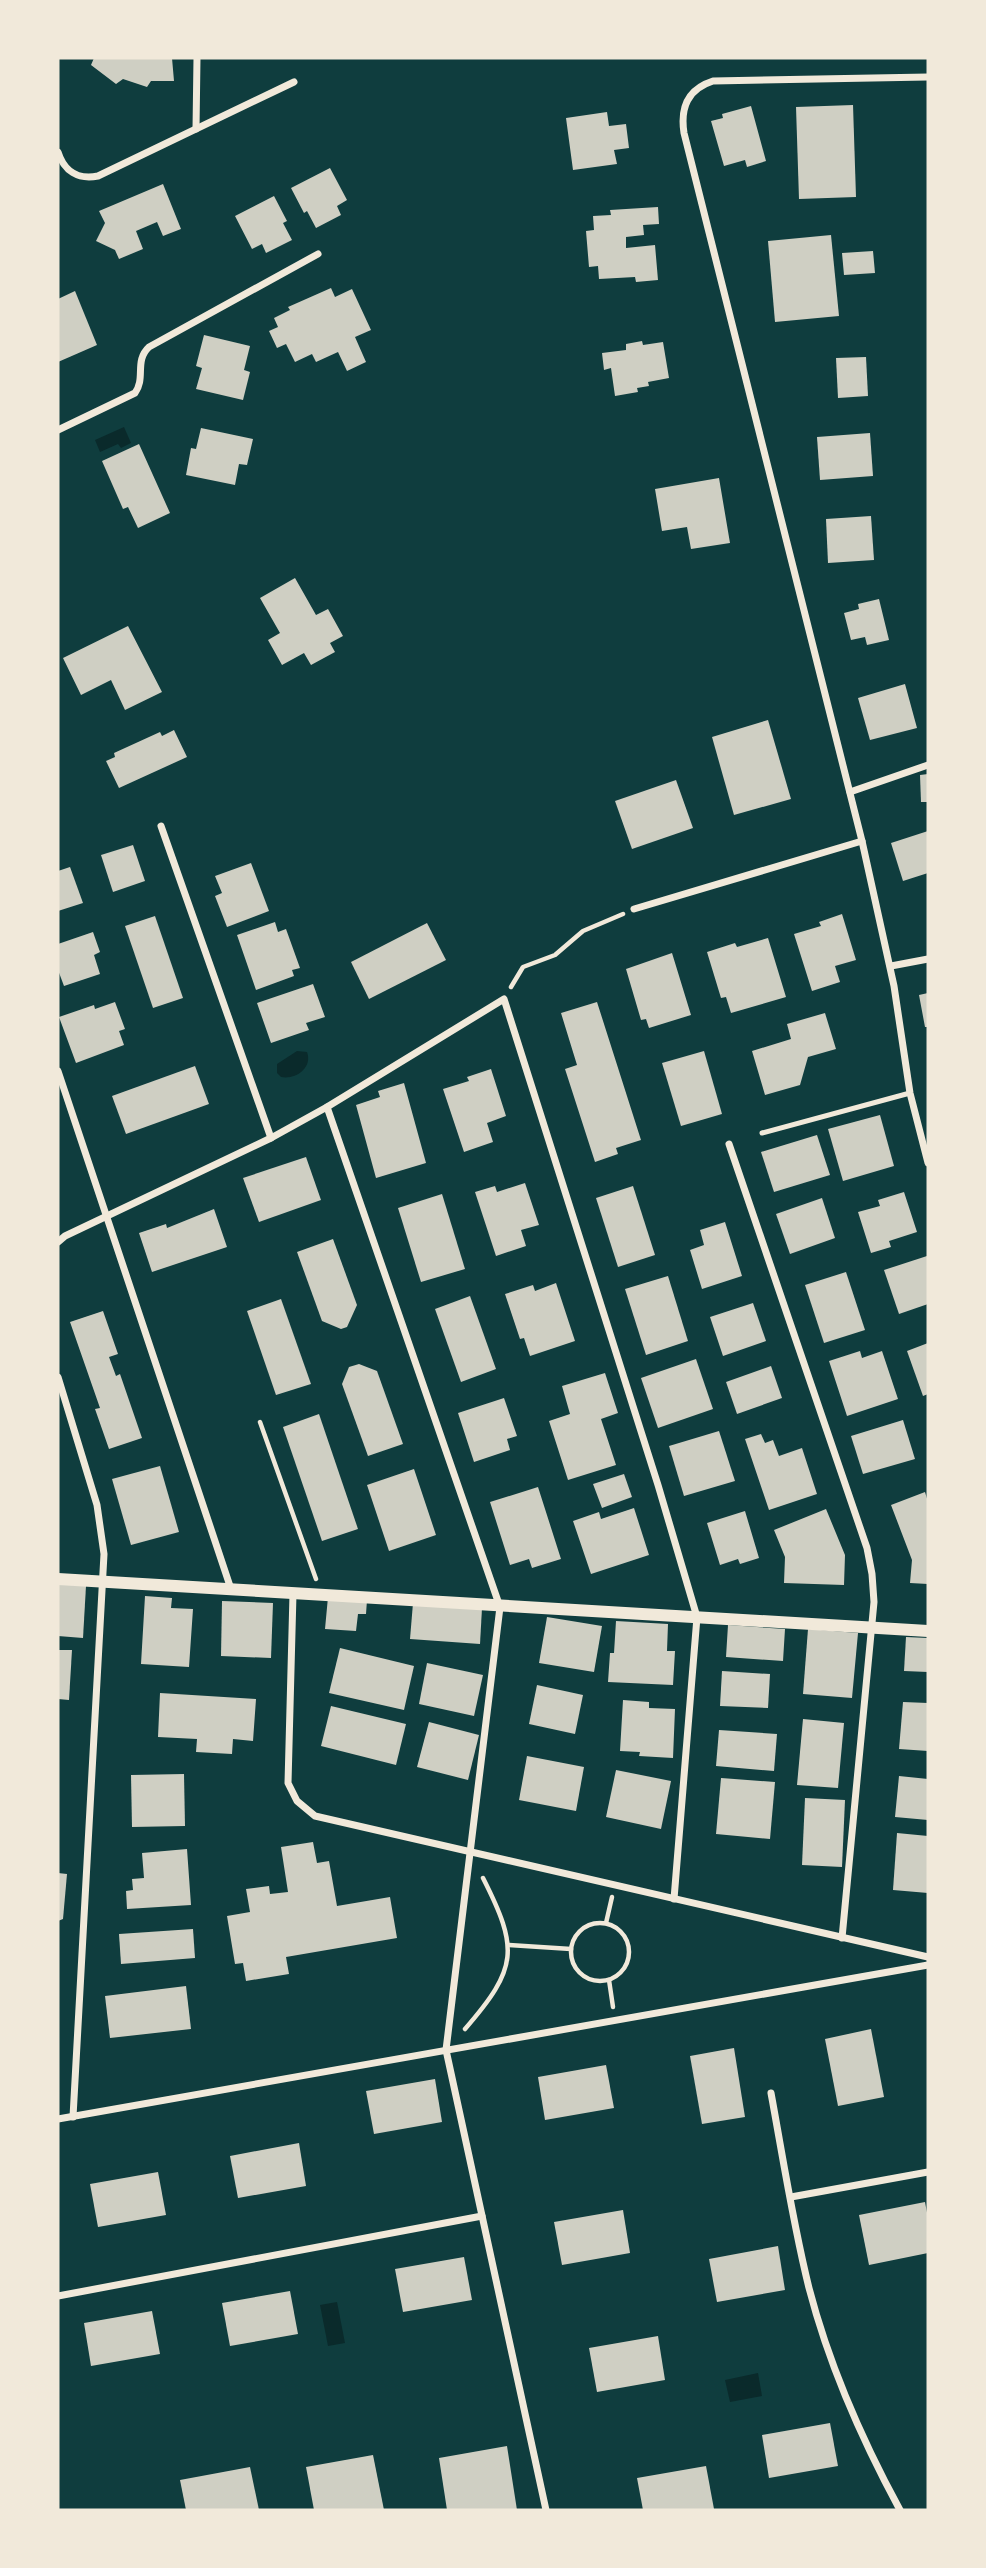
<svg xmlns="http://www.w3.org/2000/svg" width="986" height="2568" viewBox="0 0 986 2568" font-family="Georgia,serif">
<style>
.water{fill:#0a2a2b}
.building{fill:#cfcfc3}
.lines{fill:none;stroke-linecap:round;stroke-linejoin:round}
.path{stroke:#f1e9da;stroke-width:4.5}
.service{stroke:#f1e9da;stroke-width:5}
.minor{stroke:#f1e9da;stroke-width:7}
.tertiary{stroke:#f1e9da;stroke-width:12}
</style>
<rect width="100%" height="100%" fill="#0f3d3e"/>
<g class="water">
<path d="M124,427L131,443L121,448L118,444L100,452L95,440Z"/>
<path d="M297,1051L307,1052C313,1068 295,1080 281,1077L277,1073V1064Z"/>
<path d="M337,2302L345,2343L328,2346L320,2305Z"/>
<path d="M758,2373L762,2396L730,2402L725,2380Z"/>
</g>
<g class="building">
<path d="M94,58H172L174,81H151L147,87L123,79L116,84L91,65Z"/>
<path d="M853,105L856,197L799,199L796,107Z"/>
<path d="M751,106L766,161L747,167L745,160L724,166L711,121L723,118L722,114Z"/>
<path d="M607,112L609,126L626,124L629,148L614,150L617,164L573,170L566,118Z"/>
<path d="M330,168L347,200L337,206L341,215L316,228L307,211L304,213L291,188Z"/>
<path d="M163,184L181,229L163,236L157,222L136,231L143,249L119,259L115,250L96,241L105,223L99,211Z"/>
<path d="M274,196L287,221L283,223L292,240L266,253L262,244L252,249L235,216Z"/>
<path d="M658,207L659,224L643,225L644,235L626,237V248L655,245L658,280L636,282L635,277L599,279L598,266L589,267L586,231L594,230L593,216L611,215L610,210Z"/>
<path d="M831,235L839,316L775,322L768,241Z"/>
<path d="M873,251L875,273L844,275L842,253Z"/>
<path d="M331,288L335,297L352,289L371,330L355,337L366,362L347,371L338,352L316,362L312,354L295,362L286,344L277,348L269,331L278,327L274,318L290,310L288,307Z"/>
<path d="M75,291L97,345L58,362V299Z"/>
<path d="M204,335L250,346L244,370L250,372L243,400L196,389L202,368L196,366Z"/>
<path d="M642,341L643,345L663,342L669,378L648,382L649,386L637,388L638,392L615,396L611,368L604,370L602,353L626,350V344Z"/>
<path d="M866,357L868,396L838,398L836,358Z"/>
<path d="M201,428L253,439L247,465L239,464L235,485L186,475L191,448L196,449Z"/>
<path d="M870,433L873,476L820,480L817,437Z"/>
<path d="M139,444L170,513L138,528L128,507L123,509L102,461Z"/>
<path d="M719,478L730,543L691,549L687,527L662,531L655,489Z"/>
<path d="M871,516L874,560L828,563L826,519Z"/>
<path d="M295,578L316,615L328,609L343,636L330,643L335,652L311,665L304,653L282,665L268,640L280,633L260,598Z"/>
<path d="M879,599L889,640L867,645L865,637L851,640L844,613L859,609L858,604Z"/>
<path d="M128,626L162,692L125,710L111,680L81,695L63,658Z"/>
<path d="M905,684L917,728L870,740L858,698Z"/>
<path d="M768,720L791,799L734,815L712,737Z"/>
<path d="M174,730L187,757L119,788L106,761L115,757L114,753L160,732L162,736Z"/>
<path d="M928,774V802H921L920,775Z"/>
<path d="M676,780L693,828L632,849L615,801Z"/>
<path d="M928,831V873L903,881L891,843Z"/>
<path d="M133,845L145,881L113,892L101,855Z"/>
<path d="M251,863L269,911L227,927L215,896L222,893L215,876Z"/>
<path d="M70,867L83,903L58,911V871Z"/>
<path d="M842,914L856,960L835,966L840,982L812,991L794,934L821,926L819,922Z"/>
<path d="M155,916L183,998L153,1008L125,926Z"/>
<path d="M275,922L278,932L286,929L300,968L292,970L294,976L256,990L237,935Z"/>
<path d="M427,923L446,960L369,999L351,962Z"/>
<path d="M93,932L100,952L94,955L100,974L64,986L58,970V944Z"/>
<path d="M768,938L786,997L731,1013L726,997L721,998L707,952L735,943L737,947Z"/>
<path d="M672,953L691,1015L649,1028L646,1019L641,1020L626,969Z"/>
<path d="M313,984L325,1017L306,1023L309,1030L271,1043L257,1003Z"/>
<path d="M928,993V1027H925L919,995Z"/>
<path d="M115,1002L125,1029L119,1031L124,1045L76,1063L59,1017L94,1005L95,1009Z"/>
<path d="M597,1002L641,1140L616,1148L618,1154L595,1162L565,1069L577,1065L561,1013Z"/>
<path d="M825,1013L836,1049L808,1057L800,1085L765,1095L752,1051L791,1039L787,1024Z"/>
<path d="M704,1051L722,1114L681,1126L662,1063Z"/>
<path d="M195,1066L209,1104L126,1134L112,1096Z"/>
<path d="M491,1069L506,1116L487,1123L493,1142L464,1152L443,1089L469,1081L467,1077Z"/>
<path d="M404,1083L426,1163L376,1178L356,1105L380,1097L378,1091Z"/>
<path d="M880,1115L894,1166L843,1181L828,1129Z"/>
<path d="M817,1135L830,1175L774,1192L761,1152Z"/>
<path d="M306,1157L321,1200L259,1222L243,1178Z"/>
<path d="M525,1183L539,1225L521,1230L526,1246L496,1256L475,1192L495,1186L497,1192Z"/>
<path d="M633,1186L655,1255L618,1267L596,1198Z"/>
<path d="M904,1192L917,1232L889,1241L891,1247L871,1253L858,1212L880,1206L878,1200Z"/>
<path d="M442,1194L465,1269L421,1282L398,1208Z"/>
<path d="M822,1198L835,1238L790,1254L776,1214Z"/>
<path d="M214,1209L227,1247L152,1272L139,1233L166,1224L167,1228Z"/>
<path d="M725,1222L742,1276L702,1289L690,1250L704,1245L700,1230Z"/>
<path d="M333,1239L357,1305L347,1327L341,1329L322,1321L297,1252Z"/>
<path d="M927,1256L928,1304L899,1314L884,1270Z"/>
<path d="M846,1272L865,1330L824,1343L805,1285Z"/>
<path d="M668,1276L688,1341L646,1355L625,1289Z"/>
<path d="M556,1283L575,1341L530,1356L524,1338L520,1339L505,1294L533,1285L535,1291Z"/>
<path d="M470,1296L496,1369L461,1382L435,1309Z"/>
<path d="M281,1299L311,1384L276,1395L247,1311Z"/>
<path d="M753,1303L766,1341L723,1356L710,1317Z"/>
<path d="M103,1311L118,1354L109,1357L116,1376L120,1374L142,1438L109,1449L95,1409L100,1408L70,1322Z"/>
<path d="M928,1343V1394L923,1396L907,1351Z"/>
<path d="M860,1351L862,1358L882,1351L898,1399L847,1416L829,1361Z"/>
<path d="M696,1359L713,1409L658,1428L641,1378Z"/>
<path d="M359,1364L377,1371L403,1444L368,1456L342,1384L349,1367Z"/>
<path d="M771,1366L782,1398L737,1414L726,1382Z"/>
<path d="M605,1373L618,1413L601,1419L616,1465L568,1480L549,1421L570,1414L562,1386Z"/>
<path d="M504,1398L517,1436L507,1439L510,1450L474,1462L458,1413Z"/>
<path d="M319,1414L358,1529L322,1541L283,1427Z"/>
<path d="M903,1420L915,1459L863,1474L851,1436Z"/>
<path d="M719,1431L735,1481L684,1496L669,1446Z"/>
<path d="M761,1434L765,1443L773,1440L779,1456L802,1448L817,1494L769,1510L745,1439Z"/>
<path d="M160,1466L179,1532L131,1545L112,1479Z"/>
<path d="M414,1469L436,1535L389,1551L367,1485Z"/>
<path d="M624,1474L632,1497L602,1508L593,1484Z"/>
<path d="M538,1487L561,1559L532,1568L529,1559L510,1565L490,1502Z"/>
<path d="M925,1492L928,1502V1584L910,1583L912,1560L891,1505Z"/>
<path d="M634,1508L649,1555L591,1574L573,1521L599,1512L601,1519Z"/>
<path d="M826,1509L845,1555L844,1585L784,1583L785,1557L774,1530Z"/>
<path d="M745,1511L759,1558L740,1564L738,1559L720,1565L707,1523Z"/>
<path d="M58,1584L86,1586L83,1638L58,1636Z"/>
<path d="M145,1596L172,1598L171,1608L193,1609L189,1667L141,1664Z"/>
<path d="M328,1597L367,1600L366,1614H358L356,1631L325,1629Z"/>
<path d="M222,1601L273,1603L271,1658L221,1656Z"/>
<path d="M413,1603L482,1608L480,1644L410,1639Z"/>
<path d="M547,1617L602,1626L594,1672L539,1663Z"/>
<path d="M616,1621L668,1624L667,1651H675L673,1685L608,1682L610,1653H614Z"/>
<path d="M728,1625L785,1629L783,1661L726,1657Z"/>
<path d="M808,1629L858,1633L852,1698L803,1694Z"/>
<path d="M906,1637L928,1638V1672L904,1671Z"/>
<path d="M340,1648L414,1666L404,1710L329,1693Z"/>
<path d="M58,1650H72L69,1700L58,1699Z"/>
<path d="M427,1663L483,1675L474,1716L419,1704Z"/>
<path d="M722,1671L770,1674L768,1708L720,1706Z"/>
<path d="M537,1685L583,1695L575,1734L529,1724Z"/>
<path d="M160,1693L256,1699L253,1741L233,1739L232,1754L196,1752L197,1739L158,1737Z"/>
<path d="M623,1700L649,1702V1708L675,1709L673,1758L639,1756L640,1752L620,1751Z"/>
<path d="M903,1702L928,1703V1751L899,1749Z"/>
<path d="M331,1706L406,1724L396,1765L321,1746Z"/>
<path d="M803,1719L844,1723L838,1788L797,1785Z"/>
<path d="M429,1722L479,1735L468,1780L417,1767Z"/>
<path d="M719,1730L777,1734L774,1771L716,1766Z"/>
<path d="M527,1756L584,1767L576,1811L519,1800Z"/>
<path d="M616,1770L671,1781L661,1829L606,1817Z"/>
<path d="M184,1774L185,1826L132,1827L131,1775Z"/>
<path d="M899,1776L928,1779V1820L895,1817Z"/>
<path d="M721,1778L775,1782L770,1839L716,1834Z"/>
<path d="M805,1798L845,1800L842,1867L802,1865Z"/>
<path d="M897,1833L928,1836V1893L893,1890Z"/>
<path d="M313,1842L317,1863L329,1861L337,1906L390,1897L397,1938L286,1957L289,1974L246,1981L243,1963L235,1964L227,1916L250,1912L246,1889L269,1886L270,1894L288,1892L281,1847Z"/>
<path d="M187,1849L191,1905L127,1909L126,1891L133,1890L132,1879L144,1878L142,1853Z"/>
<path d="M58,1873L67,1874L63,1919L58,1921Z"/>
<path d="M193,1929L195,1958L121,1964L119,1934Z"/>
<path d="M186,1986L191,2029L110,2038L105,1996Z"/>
<path d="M871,2029L884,2097L838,2106L825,2039Z"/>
<path d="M734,2048L745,2117L702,2124L690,2056Z"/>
<path d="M606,2065L614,2108L545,2120L538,2077Z"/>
<path d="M435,2079L442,2122L374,2134L366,2091Z"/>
<path d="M299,2143L306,2186L238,2198L230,2156Z"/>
<path d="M158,2172L166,2215L98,2227L90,2184Z"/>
<path d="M925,2202L928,2218V2253L869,2265L859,2215Z"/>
<path d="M623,2210L630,2253L562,2265L554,2222Z"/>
<path d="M778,2246L785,2290L717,2302L709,2259Z"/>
<path d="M464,2257L472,2300L403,2312L395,2269Z"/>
<path d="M290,2291L298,2334L230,2346L222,2303Z"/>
<path d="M152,2311L160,2354L91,2366L84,2323Z"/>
<path d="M658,2336L665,2380L597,2392L589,2348Z"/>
<path d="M830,2423L838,2466L769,2478L762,2435Z"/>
<path d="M507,2446L517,2510H447L439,2458Z"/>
<path d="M373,2455L384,2510H314L306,2467Z"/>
<path d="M706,2466L714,2509L643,2510L637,2478Z"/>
<path d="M250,2467L259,2510H186L180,2480Z"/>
</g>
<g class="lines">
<g class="path">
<path d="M511,987L523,967L555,955L583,931L623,914"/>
<path d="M260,1422L316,1579"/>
<circle cx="600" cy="1952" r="29"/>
<path d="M606,1923L612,1897"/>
<path d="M509,1945L571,1949"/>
<path d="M609,1980L613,2007"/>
<path d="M465,2029C518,1968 519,1949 483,1878"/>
</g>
<path class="service" d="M762,1133L910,1093"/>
<g class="minor">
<path d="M928,77L713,81C688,89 680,107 684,133L862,841L894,986L910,1093L928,1163"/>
<path d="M196,129L197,58"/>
<path d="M58,152C64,171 78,180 98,176L294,82"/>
<path d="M58,430L135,393C146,378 134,361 149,347L318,254"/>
<path d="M850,792L928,765"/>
<path d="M161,826L271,1138"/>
<path d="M634,909L862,841"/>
<path d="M891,966L928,959"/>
<path d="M58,1071L231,1589"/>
<path d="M327,1107L500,1607L446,2050L546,2510"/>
<path d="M729,1144L867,1548L872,1574L874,1602L842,1938"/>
<path d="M58,1242L65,1236L271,1138L327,1107L504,999L658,1485L697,1617L674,1899"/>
<path d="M58,1377L97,1505L104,1554L73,2117"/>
<path d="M293,1594L288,1783L297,1801L315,1816L928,1957"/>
<path d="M771,2093C783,2158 793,2224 809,2288C829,2365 862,2440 900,2510"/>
<path d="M58,2119L928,1965"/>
<path d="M791,2197L928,2172"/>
<path d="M58,2296L482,2216"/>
</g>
<path class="tertiary" d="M58,1579L928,1631"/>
</g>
<rect width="986" height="2568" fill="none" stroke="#f1e9da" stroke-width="119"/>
</svg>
